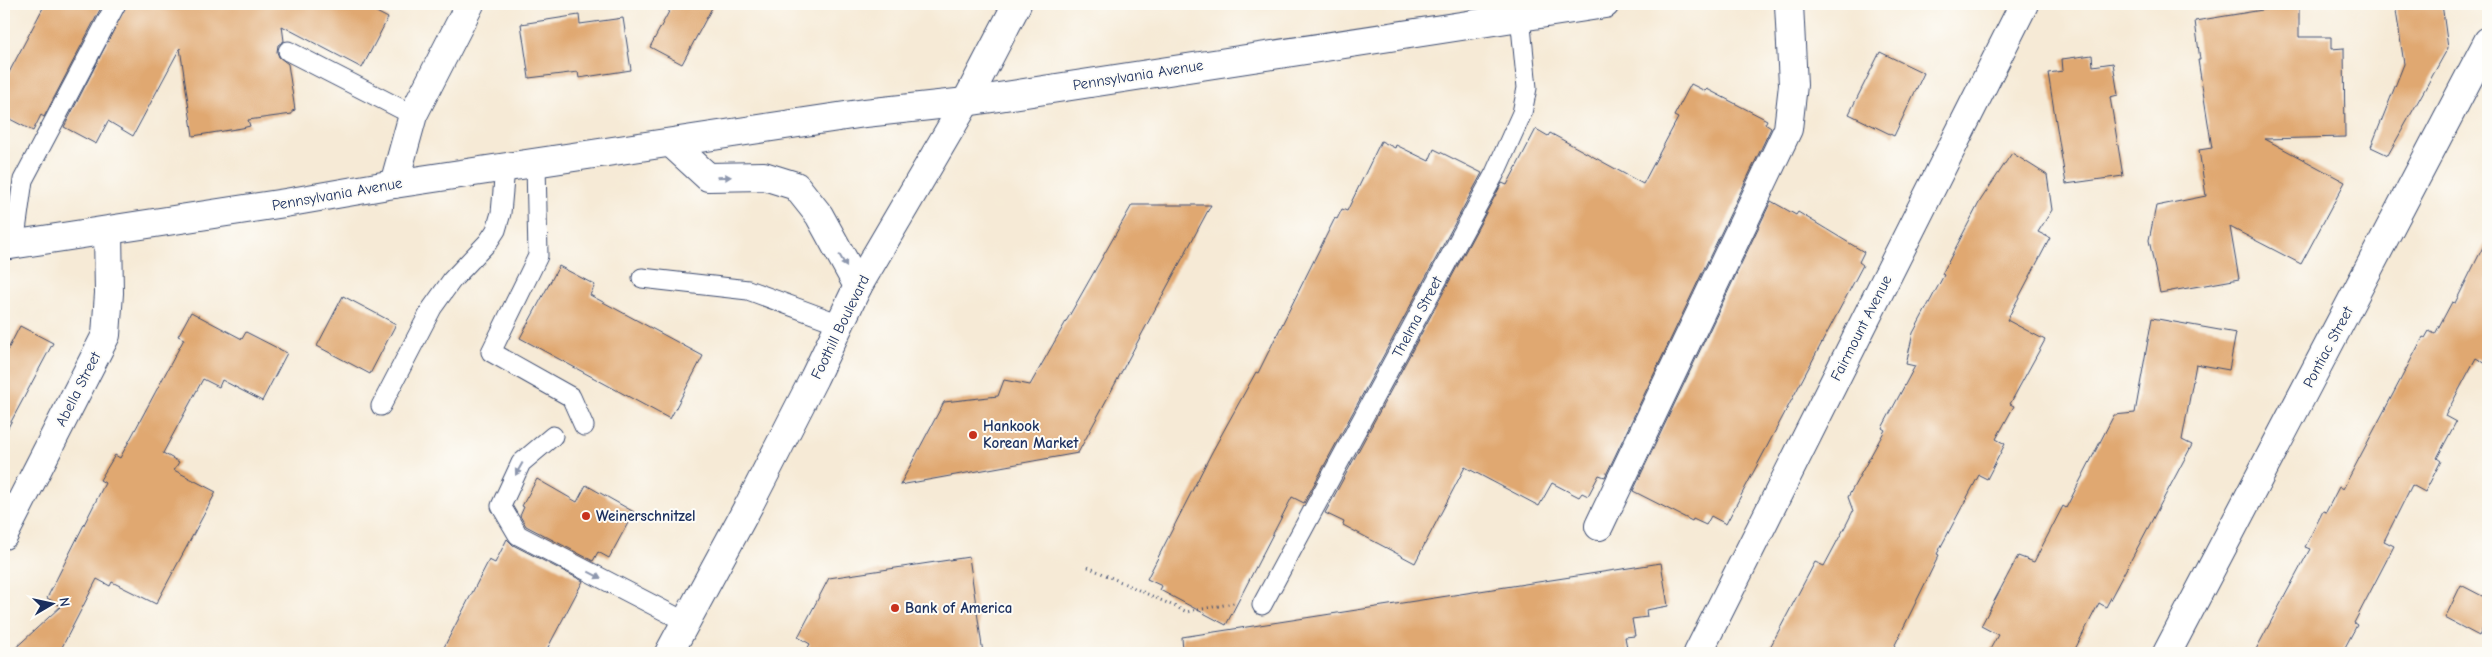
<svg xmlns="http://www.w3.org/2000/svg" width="2492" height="657" viewBox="0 0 2492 657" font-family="'Comic Neue',sans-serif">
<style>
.building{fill:#e0a871}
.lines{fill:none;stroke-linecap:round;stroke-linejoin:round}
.lane-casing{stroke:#3c4b70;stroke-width:21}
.street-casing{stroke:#3c4b70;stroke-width:30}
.secondary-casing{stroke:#3c4b70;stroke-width:30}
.primary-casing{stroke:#3c4b70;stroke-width:30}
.path{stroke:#3c4b70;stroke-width:3;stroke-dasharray:1 4;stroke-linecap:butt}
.lane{stroke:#fff;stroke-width:19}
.street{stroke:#fff;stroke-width:28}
.secondary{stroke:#fff;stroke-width:28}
.primary{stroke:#fff;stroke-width:28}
.oneway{fill:#8d97ae}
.poi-dot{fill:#c8321e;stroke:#fdfcf7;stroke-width:2}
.labels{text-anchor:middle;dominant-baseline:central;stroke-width:4;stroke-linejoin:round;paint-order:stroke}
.street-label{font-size:15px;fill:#1b2f5e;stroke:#fdfcf7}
.poi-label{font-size:15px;font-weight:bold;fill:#1b2f5e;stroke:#fdfcf7;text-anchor:start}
</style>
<rect width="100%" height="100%" fill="#fdfcf7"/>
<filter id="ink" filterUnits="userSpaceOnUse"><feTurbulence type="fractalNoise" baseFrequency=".02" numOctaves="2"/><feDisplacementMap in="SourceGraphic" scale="10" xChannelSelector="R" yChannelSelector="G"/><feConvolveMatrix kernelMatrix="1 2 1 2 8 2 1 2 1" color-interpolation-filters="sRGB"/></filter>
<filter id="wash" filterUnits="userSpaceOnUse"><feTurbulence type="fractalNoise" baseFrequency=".0096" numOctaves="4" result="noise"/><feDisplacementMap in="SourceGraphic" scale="20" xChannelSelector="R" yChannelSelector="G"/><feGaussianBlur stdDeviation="1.12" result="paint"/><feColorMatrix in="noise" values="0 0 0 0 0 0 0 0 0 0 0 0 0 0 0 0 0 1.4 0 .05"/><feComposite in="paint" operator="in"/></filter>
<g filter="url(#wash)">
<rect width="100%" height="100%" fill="#f6ead6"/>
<g id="blocks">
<g class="building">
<path d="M45,4H103L44,117L41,115L33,131L4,116V82Z"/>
<path d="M127,4H361L388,18L362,68L282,26L284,41L278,45L277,52L279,57L288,64L295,110L292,111V114L248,120L250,126L242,128L193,136L180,48L133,136L108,121L96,144L64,127Z"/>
<path d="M673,4H714L682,64L650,47Z"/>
<path d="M2299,4V37H2331V49L2344,48L2345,137L2265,139L2345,182L2301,264L2230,227L2239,279L2160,293L2149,240L2156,206L2206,196L2199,150L2212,148L2198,60H2200L2195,21Z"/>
<path d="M2395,4H2442L2448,48L2388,155L2371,147L2404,64Z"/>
<path d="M579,15L580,24L623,18L631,70L579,78L578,72L529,78L521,24Z"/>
<path d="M1880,52L1924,73L1894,136L1849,114Z"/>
<path d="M2092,55L2093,66L2113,63L2118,95L2110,97L2123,176L2066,184L2048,73L2063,71L2062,59Z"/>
<path d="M1691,84L1705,91L1707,89L1767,120L1765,124L1771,128L1605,477L1599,475L1588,496L1582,493L1579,497L1552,483L1539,506L1465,467L1415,563L1343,525L1344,522L1325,513L1502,183L1507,185L1536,129L1548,136L1550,133L1643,184L1678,118L1674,116Z"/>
<path d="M1381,141L1395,148L1396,145L1429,161L1434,149L1482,173L1304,503L1292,497L1226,625L1160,590L1162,586L1147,579L1212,452L1256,372L1258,373L1335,218L1337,219L1342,209L1347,211Z"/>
<path d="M2012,153L2047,175L2052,210L2038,232L2050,238L2007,320L2045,340L2010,404L2014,406L1996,439L2005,444L1987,479L1979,475L1937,554L1939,555L1891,653H1767L1815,562L1824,566L1847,523L1853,511L1848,497L1885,430L1882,428L1915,366L1906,364L1913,333L1944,275L1942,274L1980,201Z"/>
<path d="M1771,201L1796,215L1798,212L1864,252L1859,262L1863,265L1726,524L1711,516L1706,525L1693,519L1692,521L1633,491Z"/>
<path d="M1132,205H1211L1078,453L900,485L944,402L998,396L1004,380L1030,385Z"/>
<path d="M2488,237V365L2476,358L2445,416L2456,422L2437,458L2441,461L2425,492L2412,485L2384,541L2394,546L2354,623L2357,625L2342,653H2254L2310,549L2305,547L2323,511L2326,512L2339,487L2343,489L2423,337L2425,338L2429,331L2435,334L2452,302L2455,303Z"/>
<path d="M559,266L595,285L590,295L703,356L670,419L520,338Z"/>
<path d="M343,296L396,324L370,374L317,346Z"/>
<path d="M191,312L242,339L246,332L287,353L262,401L222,380L219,387L203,379L163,453L179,462L174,470L216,492L156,604L112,582L110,586L97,579L59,653H10L61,606L47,598L105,483L100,480L115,455L120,458L184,339L178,336Z"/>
<path d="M2152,318L2236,333L2229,370L2196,364L2182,440L2192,445L2106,607L2099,603L2073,653H1988L1998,635L1981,626L2018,556L2034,562L2063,506L2066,508L2114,415L2135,413Z"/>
<path d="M20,326L53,343L4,435V357Z"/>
<path d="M537,479L577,502L586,485L634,512L609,558L598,552L593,561L526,526L520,516L524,507L522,506Z"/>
<path d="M507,539L513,545L583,581L545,653H441L489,560L495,563Z"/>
<path d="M969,557L983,653H805L810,644L798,637L829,578Z"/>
<path d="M1661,563L1668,606L1646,610L1647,617L1632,619L1635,636L1625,637L1628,653H1183L1182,637Z"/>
<path d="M2461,585L2488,599V618L2479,636L2445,618Z"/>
</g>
</g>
</g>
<g filter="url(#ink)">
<use href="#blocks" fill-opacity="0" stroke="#3c4b70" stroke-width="1"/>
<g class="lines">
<defs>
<g id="lane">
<path d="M288,51L413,115"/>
<path d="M536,164L538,256L491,352L571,397L584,426"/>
<path d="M14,245L23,180L116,4"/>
<path d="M642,278L748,290L840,324"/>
<path d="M381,406L432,308L452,280L488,242L496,230L501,213L505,168"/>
<path d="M553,436L521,463L501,506L518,535L686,622"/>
<path d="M1262,605L1495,173L1522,113L1527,88L1520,16"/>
</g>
<g id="street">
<path d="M394,184L413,115L470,4"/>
<path d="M1599,526L1788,129L1793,85L1789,4"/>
<path d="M4,535L106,335L109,293L108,231"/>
<path d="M1698,653L2024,4"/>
<path d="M2167,653L2488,41"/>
</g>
<g id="secondary">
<path d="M671,143L708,177L764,176L796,186L819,215L858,286"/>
<path d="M4,246L285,203L394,184L865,113L966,102L1605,4"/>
</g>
<path id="primary" d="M669,653L749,505L814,378L858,286L966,102L1017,4"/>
</defs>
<use href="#lane" class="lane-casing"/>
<use href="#street" class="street-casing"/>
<use href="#secondary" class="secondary-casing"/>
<use href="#primary" class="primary-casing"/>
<path class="path" d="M1088,567L1187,612L1234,603"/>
<use href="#lane" class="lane"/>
<use href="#street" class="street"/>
<use href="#secondary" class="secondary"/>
<use href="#primary" class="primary"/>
</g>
<defs><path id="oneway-solid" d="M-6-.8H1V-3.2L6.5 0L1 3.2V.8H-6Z" transform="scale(1.25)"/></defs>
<g class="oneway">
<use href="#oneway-solid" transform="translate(724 177) rotate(-2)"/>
<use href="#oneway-solid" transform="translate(843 261) rotate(60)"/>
<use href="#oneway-solid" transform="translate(519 469) rotate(119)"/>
<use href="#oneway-solid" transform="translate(595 575) rotate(27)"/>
</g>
</g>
<g class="poi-dot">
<circle cx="973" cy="435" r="5"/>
<circle cx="586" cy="516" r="5"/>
<circle cx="895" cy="608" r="5"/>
</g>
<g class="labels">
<g class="street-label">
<text transform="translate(1138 75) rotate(-9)">Pennsylvania Avenue</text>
<text transform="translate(337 194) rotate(-10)">Pennsylvania Avenue</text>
<text transform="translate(1417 317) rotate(-62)">Thelma Street</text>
<text transform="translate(840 327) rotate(-64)">Foothill Boulevard</text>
<text transform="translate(1861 328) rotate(-63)">Fairmount Avenue</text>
<text transform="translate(2328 347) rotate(-62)">Pontiac Street</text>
<text transform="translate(78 389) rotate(-63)">Abella Street</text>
</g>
<g class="poi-label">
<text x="983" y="426">Hankook<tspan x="983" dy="17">Korean Market</tspan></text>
<text x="596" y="516">Weinerschnitzel</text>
<text x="905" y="608">Bank of America</text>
</g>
</g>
<rect width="2492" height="657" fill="none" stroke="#fdfcf7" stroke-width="20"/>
<g transform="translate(52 604) rotate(81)" stroke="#fdfcf7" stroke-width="4" paint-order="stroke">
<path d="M0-4L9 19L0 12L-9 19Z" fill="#1b2f5e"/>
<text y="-8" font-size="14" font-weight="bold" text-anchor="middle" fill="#1b2f5e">N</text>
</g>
</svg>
